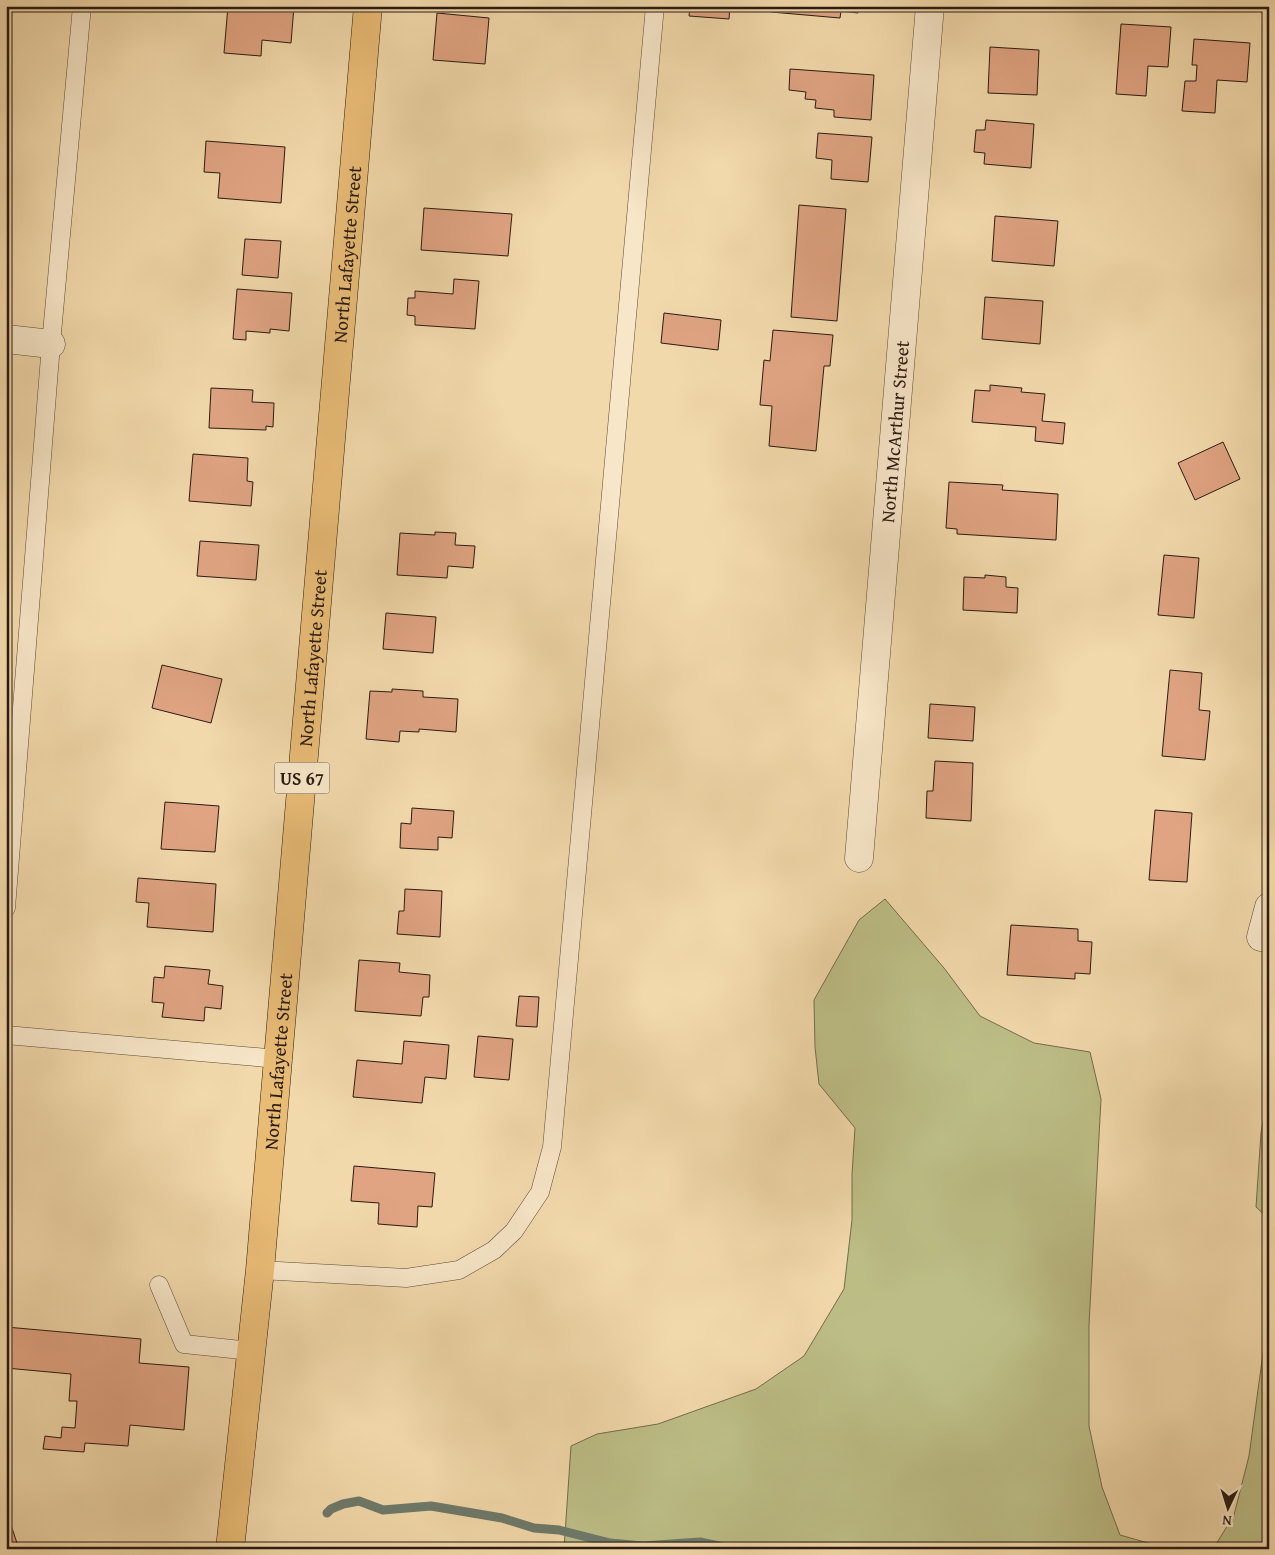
<svg xmlns="http://www.w3.org/2000/svg" width="1275" height="1555" viewBox="0 0 1275 1555" font-family="'Gentium Book Plus',serif">
<style>
.green{fill:#bdbe87;stroke:#746c4c}
.lines{fill:none;stroke-linecap:round;stroke-linejoin:round}
.stream{stroke:#6e7a6b;stroke-width:9}
.building{fill:#e0a482;stroke:#2a1b12}
.lane-casing{stroke:#5c4a38;stroke-width:19}
.street-casing{stroke:#5c4a38;stroke-width:29}
.highway-casing{stroke:#2a1b12;stroke-width:29}
.lane{stroke:#f7e6c8;stroke-width:18}
.street{stroke:#f7e6c8;stroke-width:28}
.highway{stroke:#e9bc76;stroke-width:28}
.labels{text-anchor:middle;dominant-baseline:central;stroke-width:4;stroke-linejoin:round;paint-order:stroke}
.shield{fill:#f7e6c8;stroke:#685849;stroke-width:1}
.shield-label{font-size:18px;font-weight:bold;fill:#2a1b12}
.street-label{font-size:19px;fill:#2a1b12;stroke:#f7e6c8}
</style>
<rect width="100%" height="100%" fill="#f2d9ab"/>
<filter id="stains"><feTurbulence type="fractalNoise" baseFrequency=".004" numOctaves="4"/><feColorMatrix values="0 0 0 0 .2 0 0 0 0 .09 0 0 0 0 .02 0 0 0 .5 -.17"/></filter>
<radialGradient id="worn" r=".72"><stop offset=".6" stop-color="#630" stop-opacity="0"/><stop offset="1" stop-color="#630" stop-opacity=".3"/></radialGradient>
<g class="green">
<path d="M885,899L944,968L980,1016L1034,1043L1090,1052L1101,1099L1089,1325V1426L1102,1487L1120,1535L1169,1549H564L571,1446L597,1434L658,1424L756,1389L804,1356L844,1289L852,1220V1174L855,1128L819,1084L815,1047L814,1000L859,920Z"/>
<path d="M1269,1088V1219L1256,1207L1261,1133Z"/>
<path d="M1269,1276V1549H1213L1234,1515L1249,1456L1264,1346Z"/>
</g>
<g class="lines">
<path class="stream" d="M327,1513L331,1509L343,1504L359,1501L383,1510L431,1506L502,1518L534,1528L559,1530L610,1543L643,1546L700,1542L719,1546L725,1549"/>
</g>
<g class="building">
<path d="M228,6H294L291,43L262,40L261,56L224,53Z"/>
<path d="M690,6H730L729,19L689,16Z"/>
<path d="M772,6H859L858,13L841,11L840,18L771,12Z"/>
<path d="M437,13L489,18L485,64L433,60Z"/>
<path d="M1121,24L1171,27L1168,67L1148,66L1146,96L1116,94Z"/>
<path d="M1194,39L1250,43L1247,82L1217,80L1215,113L1182,111L1185,81H1196L1197,65H1192Z"/>
<path d="M990,47L1039,50L1037,95L988,93Z"/>
<path d="M790,69L874,75L871,120L834,117V110L815,108L816,100L805,99L806,92L789,90Z"/>
<path d="M986,120L1034,124L1031,168L984,164L985,153L974,152L976,130H985Z"/>
<path d="M818,133L872,137L868,182L831,179L832,160L816,158Z"/>
<path d="M206,141L285,147L281,203L218,198L220,173L204,172Z"/>
<path d="M799,205L846,209L837,321L791,317Z"/>
<path d="M424,208L512,214L508,256L421,250Z"/>
<path d="M995,216L1058,221L1054,266L992,261Z"/>
<path d="M245,239L281,241L278,278L242,275Z"/>
<path d="M454,279L479,281L475,329L415,325V316L407,315L408,298H415V291L453,294Z"/>
<path d="M237,289L292,293L289,331L270,329V333L246,331V340L233,339Z"/>
<path d="M985,297L1043,301L1040,344L982,339Z"/>
<path d="M664,313L721,320L718,350L661,343Z"/>
<path d="M773,330L833,335L830,366H824L816,451L769,446L772,406L760,405L764,360L770,361Z"/>
<path d="M990,385L1022,388L1021,392L1045,394L1042,421L1065,423L1063,444L1035,441L1036,427L972,422L975,390L990,391Z"/>
<path d="M211,388L253,390L252,402L274,403L273,427L266,426V430L209,428Z"/>
<path d="M1223,442L1240,479L1195,500L1178,463Z"/>
<path d="M193,454L248,458L247,481L253,482L251,506L189,501Z"/>
<path d="M949,482L1003,485L1002,490L1058,494L1056,540L957,534V529L946,528Z"/>
<path d="M435,532L456,533L455,545L475,546L473,568L448,566L447,578L397,575L400,533L435,535Z"/>
<path d="M200,541L259,545L256,580L197,576Z"/>
<path d="M1164,555L1199,558L1194,618L1158,615Z"/>
<path d="M985,575L1006,577V587L1018,588L1017,613L963,610L964,577L985,578Z"/>
<path d="M386,613L436,617L433,653L383,649Z"/>
<path d="M162,665L222,679L211,723L152,708Z"/>
<path d="M1170,670L1202,673L1199,710L1210,711L1205,760L1162,756Z"/>
<path d="M392,689L423,691V697L458,699L456,732L419,729V732L400,731L399,742L366,739L370,691L392,692Z"/>
<path d="M930,704L975,707L973,741L928,738Z"/>
<path d="M935,761L973,763L971,821L926,818L927,791H933Z"/>
<path d="M165,802L219,806L215,852L161,849Z"/>
<path d="M412,808L454,811L452,838L438,837V850L400,848L401,823L411,824Z"/>
<path d="M1155,810L1192,813L1187,882L1149,880Z"/>
<path d="M138,878L216,884L213,932L147,927L149,903L136,902Z"/>
<path d="M405,889L442,891L440,937L397,934L399,911H404Z"/>
<path d="M1011,925L1078,929V941L1092,942L1090,974L1075,973V979L1007,975Z"/>
<path d="M359,960L400,963L399,972L430,975L429,997H423L421,1016L355,1011Z"/>
<path d="M165,966L210,970L208,984L223,986L221,1009L205,1007L204,1021L162,1017L164,1003L152,1002L154,977L164,978Z"/>
<path d="M519,996L539,997L537,1027L516,1026Z"/>
<path d="M478,1036L513,1039L509,1080L474,1077Z"/>
<path d="M404,1041L449,1045L446,1079L425,1077L422,1103L353,1097L357,1060L402,1064Z"/>
<path d="M354,1166L435,1173L432,1207L418,1206L417,1227L378,1224L379,1203L351,1201Z"/>
<path d="M6,1327L141,1339L139,1363L189,1367L184,1430L130,1425L128,1446L85,1443L84,1452L43,1449L45,1436L61,1438L62,1427L75,1428L77,1401H69L71,1374L6,1368Z"/>
<path d="M6,1510L19,1549H6Z"/>
</g>
<g class="lines">
<defs>
<g id="lane">
<path d="M6,908L51,344L82,6"/>
<path d="M6,1035L278,1059"/>
<path d="M260,1270L406,1278L459,1270L494,1250L514,1231L540,1192L552,1147L655,6"/>
<path d="M159,1285L184,1344L251,1351"/>
</g>
<g id="street">
<path d="M6,339L51,344"/>
<path id="s1" d="M859,858L930,6"/>
<path d="M1261,937L1269,907"/>
</g>
<g id="highway">
<path id="s2" d="M230,1549L260,1270L368,6"/>
</g>
</defs>
<use href="#lane" class="lane-casing"/>
<use href="#street" class="street-casing"/>
<use href="#highway" class="highway-casing"/>
<use href="#lane" class="lane"/>
<use href="#street" class="street"/>
<use href="#highway" class="highway"/>
</g>
<g class="labels">
<rect class="shield" x="274.5" y="762.5" width="55" height="31" rx="4"/>
<g class="shield-label">
<text x="302" y="778">US 67</text>
</g>
<g class="street-label">
<text stroke="none"><textPath href="#s2" startOffset="1300">North Lafayette Street</textPath></text>
<text stroke="none"><textPath href="#s1" startOffset="428">North McArthur Street</textPath></text>
<text stroke="none"><textPath href="#s2" startOffset="895">North Lafayette Street</textPath></text>
<text stroke="none"><textPath href="#s2" startOffset="490">North Lafayette Street</textPath></text>
</g>
</g>
<rect width="1275" height="1555" fill="none" stroke="#f2d9ab" stroke-width="25"/>
<rect x="8" y="8" width="1260" height="1540" fill="none" stroke="#2a1b12" stroke-width="2.5"/>
<rect x="12" y="12" width="1250" height="1530" fill="none" stroke="#2a1b12"/>
<g transform="translate(1228 1508) rotate(184)" stroke="#f7e6c8" stroke-width="4" paint-order="stroke">
<path d="M0-4L9 19L0 12L-9 19Z" fill="#2a1b12"/>
<text y="-8" font-size="14" font-weight="bold" text-anchor="middle" fill="#2a1b12">N</text>
</g>
<rect width="100%" height="100%" filter="url(#stains)"/>
<rect width="100%" height="100%" fill="url(#worn)"/>
</svg>
